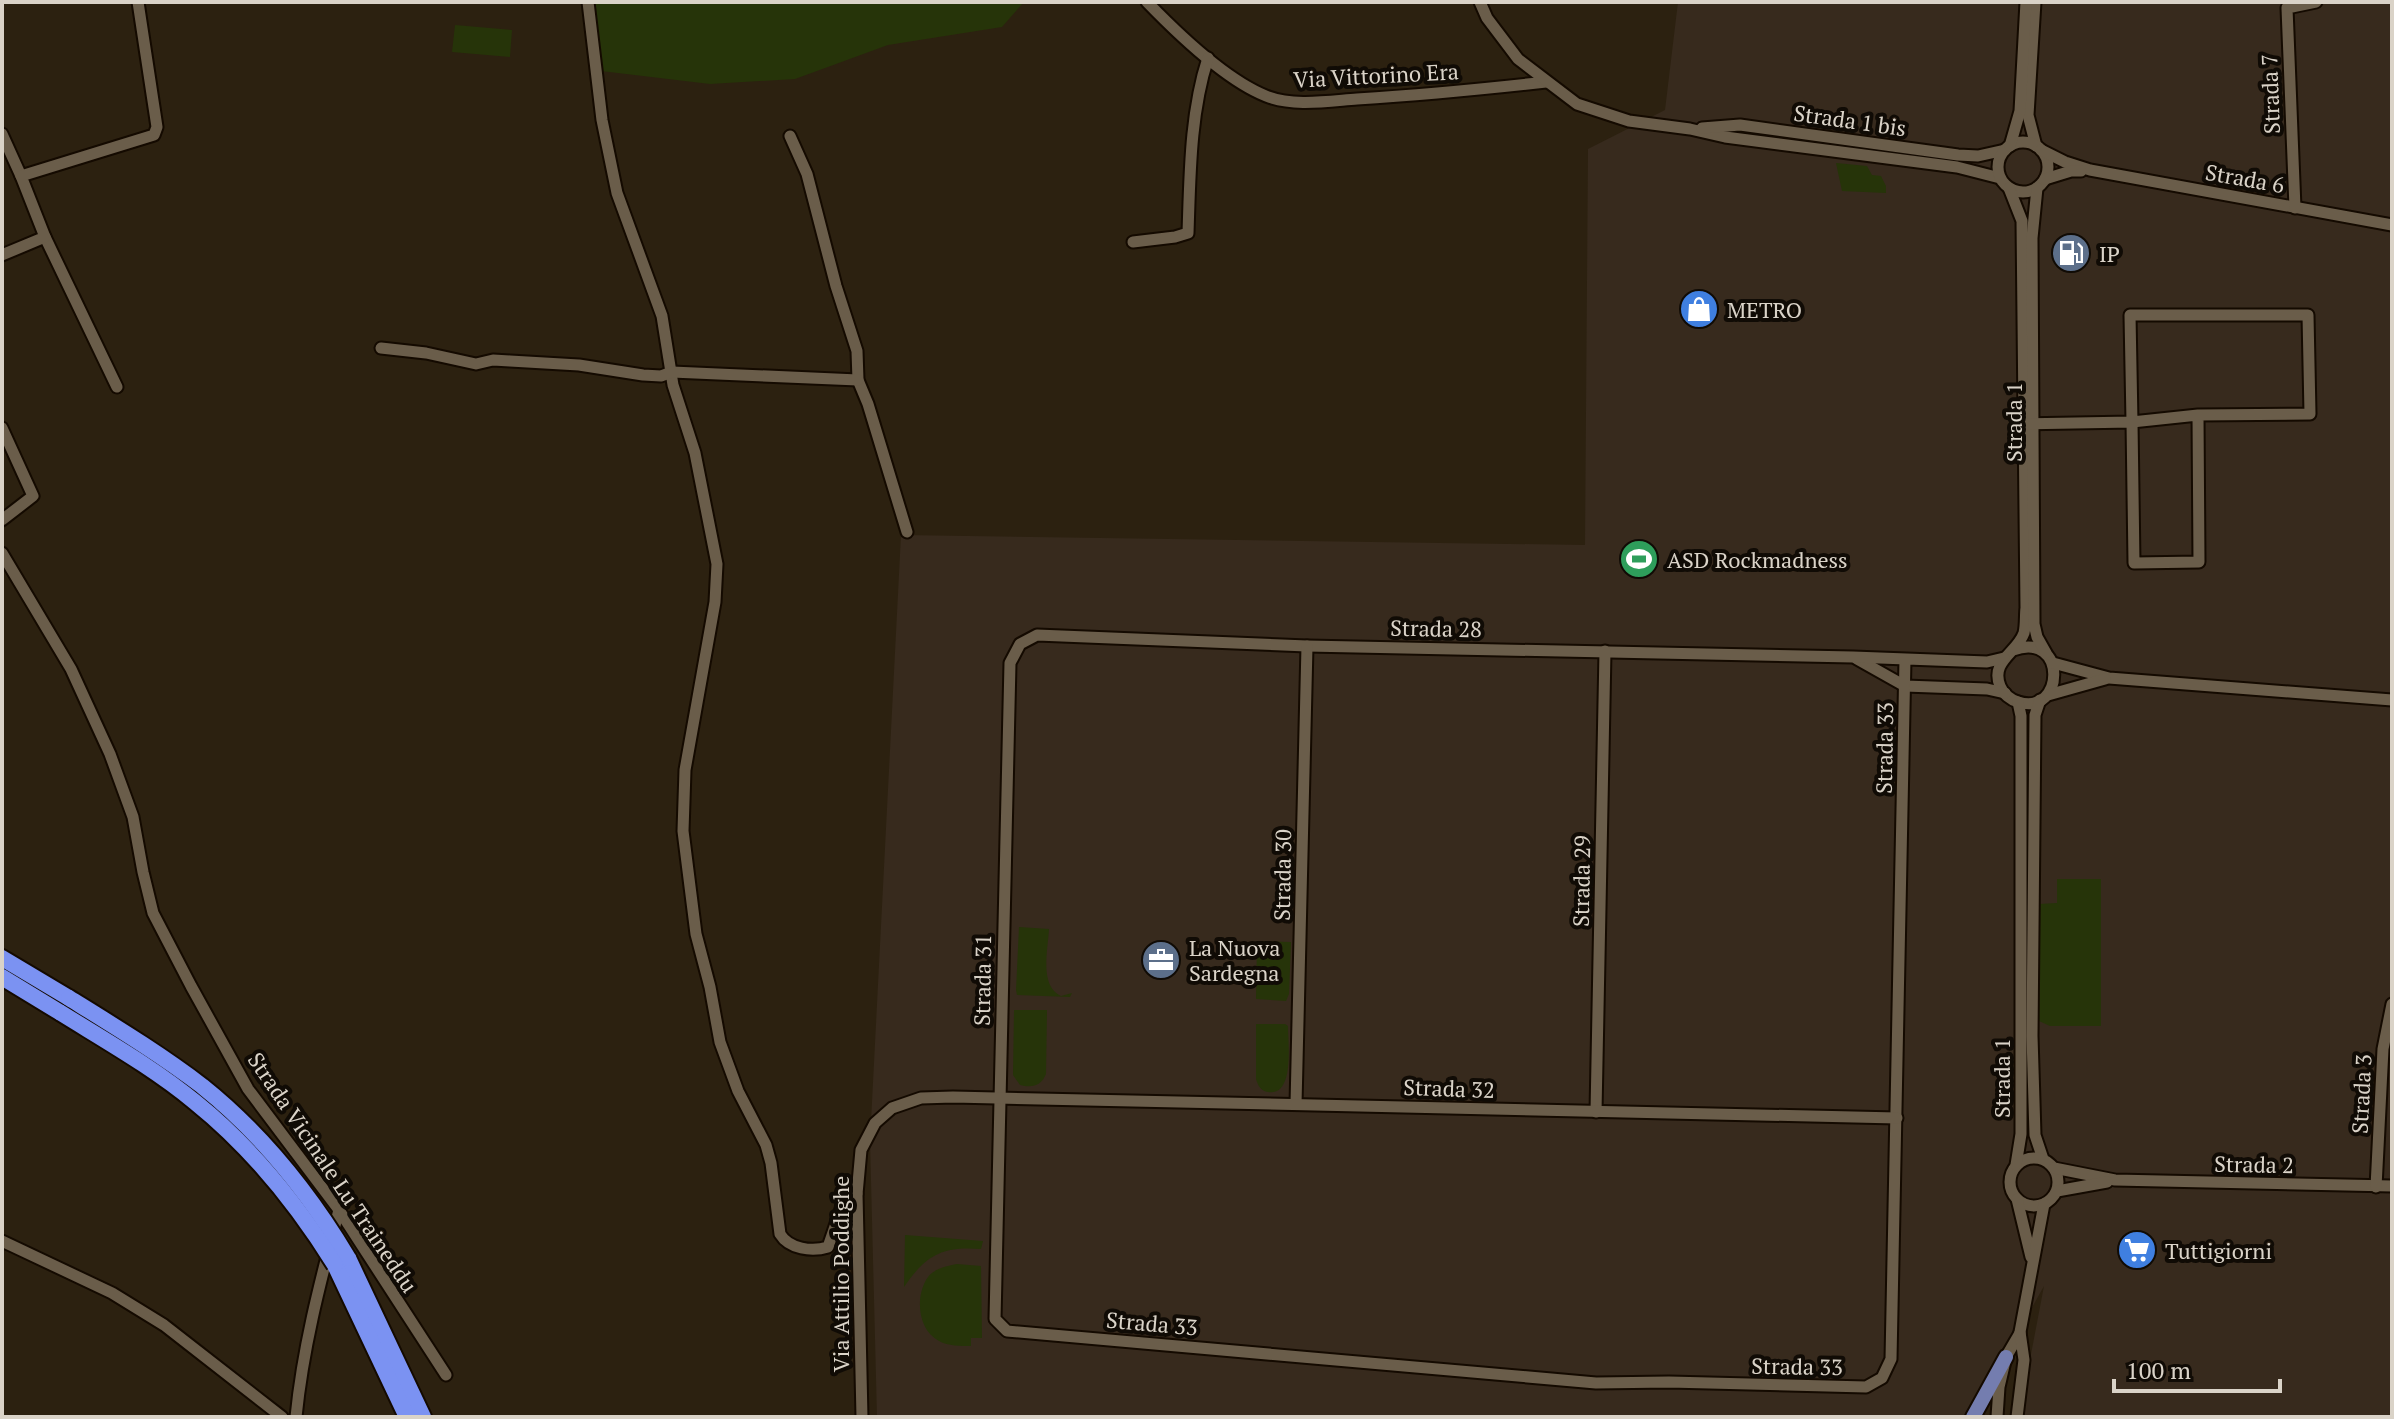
<svg xmlns="http://www.w3.org/2000/svg" width="2394" height="1419" viewBox="0 0 2394 1419" font-family="'PT Serif',serif">
<style>
.commercial{fill:#372a1d}
.green{fill:#263409}
.lines{fill:none;stroke-linecap:round;stroke-linejoin:round}
.minor-casing{stroke:#140a00;stroke-width:15}
.major-casing{stroke:#140a00;stroke-width:18}
.highway-casing{stroke:#140a00;stroke-width:20}
.minor{stroke:#6a5d4a;stroke-width:11}
.major{stroke:#747daf;stroke-width:14}
.highway{stroke:#7b92f2;stroke-width:16}
.highway-bridge-casing{stroke:#140a00;stroke-width:20;stroke-linecap:butt}
.highway-bridge{stroke:#7b92f2;stroke-width:16}
.labels{text-anchor:middle;dominant-baseline:central;stroke-width:8;stroke-linejoin:round;paint-order:stroke}
.street-label{font-size:22px;fill:#dad3c8;stroke:#100b05}
.poi-label{font-size:22px;fill:#dad3c8;stroke:#100b05;text-anchor:start}
</style>
<rect width="100%" height="100%" fill="#2c2110"/>
<path class="commercial" d="M1678,2H2392V1417H2024V1391L2044,1286L1971,1417H877L870,1141L901,535L1585,545L1588,149L1665,110Z"/>
<g class="green">
<path d="M594,2H1024L1002,27L888,45L795,79L710,84L601,71Z"/>
<path d="M455,25L512,30L510,57L452,52Z"/>
<path d="M1836,163L1867,166L1872,175L1881,176L1886,186V193L1842,191Z"/>
<path d="M2057,879H2101V1026H2050L2039,1021V904L2057,903Z"/>
<path d="M1019,927L1049,929C1048,949 1039,986 1061,996L1072,993L1070,997L1017,995L1016,990Z"/>
<path d="M1257,941L1291,942L1289,994L1286,1001L1256,999Z"/>
<path d="M1014,1010H1047L1046,1074C1041,1086 1032,1088 1020,1085L1013,1075Z"/>
<path d="M1256,1024H1285L1288,1026C1288,1042 1295,1097 1268,1092C1261,1091 1258,1086 1256,1079Z"/>
<path d="M905,1235L983,1241L981,1249C942,1246 926,1255 904,1287Z"/>
<path d="M957,1264L981,1266L982,1338H971V1346C961,1346 948,1346 939,1341C917,1330 915,1295 928,1277C935,1268 947,1266 957,1264Z"/>
</g>
<g class="lines">
<defs>
<g id="minor">
<path d="M588,2L602,120L617,193L662,316L673,385L695,453L717,564L715,602L685,770L683,831L696,934L710,987L720,1042L738,1091L766,1145L771,1163L780,1234C789,1249 812,1252 828,1247L842,1206L857,1194"/>
<path d="M1147,2C1177,33 1226,80 1266,96C1293,107 1329,101 1357,99C1420,95 1483,89 1546,82"/>
<path d="M1480,2L1487,18L1518,59L1577,104L1629,121L1690,129L1725,137L1957,167L2000,178"/>
<path d="M2035,2L2028,115L2036,146"/>
<path d="M1702,128L1740,125L1958,155L1978,156L2005,150"/>
<path d="M2,134L21,176"/>
<path d="M790,136L807,174L836,286L857,351L858,380L868,404L907,532"/>
<circle cx="2023" cy="167" r="25"/>
<path d="M2010,146L2020,111L2026,2"/>
<path d="M2041,150L2065,162L2090,170L2392,225"/>
<path d="M2045,179L2071,171H2081"/>
<path d="M2009,188L2022,221L2026,608C2025,615 2026,625 2024,633C2017,653 1990,661 2000,686C2003,694 2011,700 2018,702C2065,717 2068,630 2013,650"/>
<path d="M2037,188L2032,238L2034,624L2037,637L2046,653"/>
<path d="M2295,208L2287,8L2316,2"/>
<path d="M45,237L117,387"/>
<path d="M1133,242L1175,237L1188,233C1190,175 1190,113 1208,58"/>
<path d="M2,255L45,237L21,176L154,135L157,127L138,2"/>
<path d="M381,348L426,353L476,364L493,360L510,361L579,365L643,375L661,376L672,372L858,380"/>
<path d="M2024,424L2132,422L2130,315H2308L2310,414L2198,415L2132,422L2134,563L2199,562L2198,415"/>
<path d="M2,428L33,496L2,520"/>
<path d="M2,553L71,669L110,754L133,817L143,872L153,913L191,986L248,1089L339,1210L446,1375"/>
<path d="M1857,659L1905,686L1987,689L2005,693"/>
<path d="M1905,659L1891,1359L1882,1378L1866,1387L1669,1382L1596,1383L1007,1331L995,1319L1010,663L1020,644L1037,635L1307,646L1853,657L1987,662L2004,658"/>
<path d="M2053,663L2109,678L2392,700"/>
<path d="M2048,695L2105,679"/>
<path d="M2040,700L2035,715L2032,1036L2035,1135L2043,1159"/>
<path d="M1296,1104L1307,646"/>
<path d="M1596,1112L1605,651"/>
<circle cx="2034" cy="1182" r="24"/>
<path d="M2016,1165L2021,1134V716L2018,702"/>
<path d="M2054,1168L2115,1180L2392,1186"/>
<path d="M2376,1187L2383,1049L2392,1004"/>
<path d="M2057,1191L2107,1182"/>
<path d="M2017,1199L2031,1257"/>
<path d="M2,1241L112,1293L164,1325L282,1417"/>
<path d="M296,1417C303,1346 321,1279 339,1210"/>
<path d="M862,1417L857,1194L861,1150L875,1123L892,1108L921,1098L953,1097L1897,1118"/>
<path d="M1997,1417L1999,1387L2006,1357L2020,1333"/>
<path d="M2017,1417L2024,1360L2020,1332L2044,1204"/>
</g>
<path id="major" d="M1973,1417L2006,1357"/>
<g id="highway">
<path d="M2,958L69,998"/>
<path d="M2,977L61,1013"/>
<path d="M348,1258L423,1417"/>
<path d="M335,1265L407,1417"/>
</g>
</defs>
<use href="#minor" class="minor-casing"/>
<use href="#major" class="major-casing"/>
<use href="#highway" class="highway-casing"/>
<use href="#minor" class="minor"/>
<use href="#major" class="major"/>
<use href="#highway" class="highway"/>
<defs>
<g id="highway-bridge">
<path d="M69,998C114,1026 160,1054 202,1086C262,1134 309,1193 348,1258"/>
<path d="M61,1013C106,1041 154,1068 195,1102C251,1147 297,1204 335,1265"/>
</g>
</defs>
<use href="#highway-bridge" class="highway-bridge-casing"/>
<use href="#highway-bridge" class="highway-bridge"/>
</g>
<defs>
<symbol id="fuel-disc" viewBox="-11 -11 22 22"><circle r="9.5" fill="#5c6f8a" stroke="#100b05"/><path d="M-5.5-6h7V0h2V4h1.3V-2.5L3-4.5l.8-.8L6-3V5H2.5V1h-1V6h-7ZM-4.2-4.7v3.2H.2V-4.7Z" fill="#fff"/></symbol>
<symbol id="shop-disc" viewBox="-11 -11 22 22"><circle r="9.5" fill="#3f7fe0" stroke="#100b05"/><path d="M-5-2.5h2.3a2.7 3.5 0 0 1 5.4 0H5L5.5 6h-11ZM-1.5-2.5h3a1.5 2.3 0 0 0-3 0Z" fill="#fff"/></symbol>
<symbol id="stadium-disc" viewBox="-11 -11 22 22"><circle r="9.5" fill="#2e9e5b" stroke="#100b05"/><path d="M0-5a6.5 5 0 1 0 0 10a6.5 5 0 1 0 0-10ZM-3.5-1.8h7v3.6h-7Z" fill="#fff"/></symbol>
<symbol id="office-disc" viewBox="-11 -11 22 22"><circle r="9.5" fill="#5c6f8a" stroke="#100b05"/><path d="M-6-3h4V-5.5h4V-3h4V5H-6ZM-1-4.5V-3h2v-1.5ZM-6 0V1H6V0Z" fill="#fff"/></symbol>
<symbol id="supermarket-disc" viewBox="-11 -11 22 22"><circle r="9.5" fill="#3f7fe0" stroke="#100b05"/><path d="M-6-5.5h2.5l.6 2H6L4.5 2H-2.5L-4.4-4H-6ZM-1.5 3.2a1.3 1.3 0 1 0 .1 0ZM3 3.2a1.3 1.3 0 1 0 .1 0Z" fill="#fff"/></symbol>
</defs>
<g fill-rule="evenodd">
<use href="#fuel-disc" x="2049" y="231" width="44" height="44"/>
<use href="#shop-disc" x="1677" y="287" width="44" height="44"/>
<use href="#stadium-disc" x="1617" y="537" width="44" height="44"/>
<use href="#office-disc" x="1139" y="938" width="44" height="44"/>
<use href="#supermarket-disc" x="2115" y="1228" width="44" height="44"/>
</g>
<g class="labels">
<g class="street-label">
<text transform="translate(1376 75) rotate(-3)">Via Vittorino Era</text>
<text transform="translate(2270 94) rotate(-92)">Strada 7</text>
<text transform="translate(1850 120) rotate(8)">Strada 1 bis</text>
<text transform="translate(2245 178) rotate(10)">Strada 6</text>
<text transform="translate(2013 422) rotate(-90)">Strada 1</text>
<text transform="translate(1436 628) rotate(1)">Strada 28</text>
<text transform="translate(1884 748) rotate(-89)">Strada 33</text>
<text transform="translate(1282 875) rotate(-89)">Strada 30</text>
<text transform="translate(1581 881) rotate(-89)">Strada 29</text>
<text transform="translate(982 980) rotate(-89)">Strada 31</text>
<text transform="translate(2001 1078) rotate(-90)">Strada 1</text>
<text transform="translate(1449 1088) rotate(2)">Strada 32</text>
<text transform="translate(2361 1094) rotate(-87)">Strada 3</text>
<text transform="translate(2254 1164) rotate(1)">Strada 2</text>
<text transform="translate(333 1172) rotate(56)">Strada Vicinale Lu Traineddu</text>
<text transform="translate(840 1274) rotate(-90)">Via Attilio Poddighe</text>
<text transform="translate(1152 1323) rotate(5)">Strada 33</text>
<text transform="translate(1797 1366) rotate(1)">Strada 33</text>
</g>
<g class="poi-label">
<text x="2099" y="253">IP</text>
<text x="1727" y="309">METRO</text>
<text x="1667" y="559">ASD Rockmadness</text>
<text x="1189" y="947">La Nuova<tspan x="1189" dy="25">Sardegna</tspan></text>
<text x="2165" y="1250">Tuttigiorni</text>
</g>
</g>
<rect width="2394" height="1419" fill="none" stroke="#dad3c8" stroke-width="8"/>
<path d="M2114 1379v12h166v-12" fill="none" stroke="#dad3c8" stroke-width="4"/>
<text x="2126" y="1379" font-size="24" fill="#dad3c8" stroke="#100b05" stroke-width="6" paint-order="stroke">100 m</text>
</svg>
